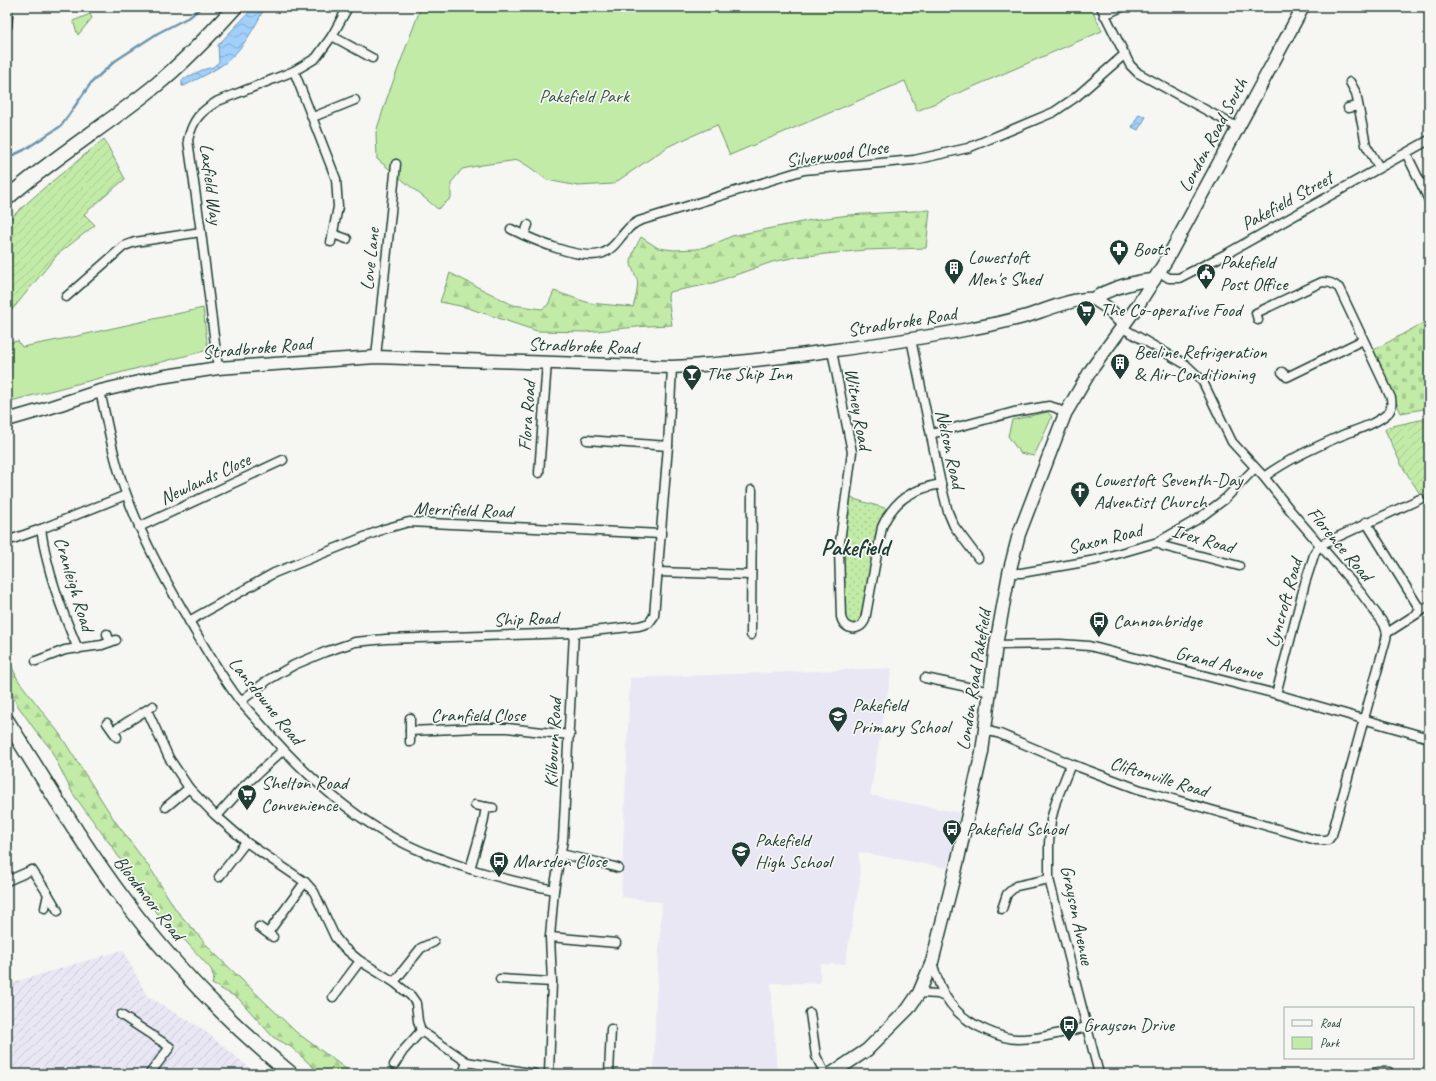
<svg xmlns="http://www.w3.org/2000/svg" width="1436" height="1081" viewBox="0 0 1436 1081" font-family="Caveat,sans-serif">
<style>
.built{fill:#e9e7f4}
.industrial{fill:url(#industrial-furrows)}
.grass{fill:url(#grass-dots);stroke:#70946e}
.forest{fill:url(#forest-firs);stroke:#70946e}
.cemetery{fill:url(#cemetery-stones);stroke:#70946e}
.park{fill:#c2eba7;stroke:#70946e}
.garden{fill:url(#garden-furrows);stroke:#70946e}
.water{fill:url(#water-waves);stroke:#6d95ad}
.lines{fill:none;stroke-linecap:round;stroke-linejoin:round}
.stream{stroke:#6d95ad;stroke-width:2.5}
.minor-casing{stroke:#1f3d34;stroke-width:11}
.secondary-casing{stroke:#1f3d34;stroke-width:15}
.trunk-casing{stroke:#1f3d34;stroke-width:17}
.minor{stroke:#f6f6f2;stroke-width:8}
.secondary{stroke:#f6f6f2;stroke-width:12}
.trunk{stroke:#f6f6f2;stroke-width:14}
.labels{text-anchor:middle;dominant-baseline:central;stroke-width:3.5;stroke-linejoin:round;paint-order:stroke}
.park-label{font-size:19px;fill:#375745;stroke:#f6f6f2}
.street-label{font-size:19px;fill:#1f3d34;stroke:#f6f6f2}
.poi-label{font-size:19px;fill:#1f3d34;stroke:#f6f6f2;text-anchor:start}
.district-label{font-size:23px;font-weight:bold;fill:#1f3d34;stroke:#f6f6f2}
</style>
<defs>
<pattern id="industrial-furrows" width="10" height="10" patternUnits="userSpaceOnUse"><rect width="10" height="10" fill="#e9e7f4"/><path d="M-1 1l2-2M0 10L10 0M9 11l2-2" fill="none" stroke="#c7c7d2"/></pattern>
<pattern id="grass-dots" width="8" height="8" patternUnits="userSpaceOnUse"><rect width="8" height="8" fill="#c2eba7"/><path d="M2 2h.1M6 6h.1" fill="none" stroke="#a6ca90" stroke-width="1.8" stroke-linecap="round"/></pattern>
<pattern id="forest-firs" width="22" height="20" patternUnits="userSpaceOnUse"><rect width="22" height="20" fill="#c2eba7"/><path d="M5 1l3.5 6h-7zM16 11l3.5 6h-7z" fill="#a6ca90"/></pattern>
<pattern id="cemetery-stones" width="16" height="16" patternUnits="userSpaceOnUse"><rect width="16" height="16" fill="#c2eba7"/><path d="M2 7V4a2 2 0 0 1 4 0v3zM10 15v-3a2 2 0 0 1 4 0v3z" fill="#a6ca90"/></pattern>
<pattern id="garden-furrows" width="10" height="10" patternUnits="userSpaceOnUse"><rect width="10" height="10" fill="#c2eba7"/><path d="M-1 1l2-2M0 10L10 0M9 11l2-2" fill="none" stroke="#a6ca90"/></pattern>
<pattern id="water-waves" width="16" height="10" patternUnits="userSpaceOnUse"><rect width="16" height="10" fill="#a1d0fd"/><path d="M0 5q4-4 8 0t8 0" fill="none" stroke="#83aace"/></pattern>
</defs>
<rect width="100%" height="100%" fill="#f6f6f2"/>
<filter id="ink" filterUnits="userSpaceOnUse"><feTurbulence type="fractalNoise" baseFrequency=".025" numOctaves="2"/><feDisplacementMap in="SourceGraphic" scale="8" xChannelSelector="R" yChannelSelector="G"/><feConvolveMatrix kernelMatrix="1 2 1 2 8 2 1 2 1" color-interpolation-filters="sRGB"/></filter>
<g filter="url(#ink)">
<path class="built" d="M892,668L870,795L960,813L947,868L859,852L860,882L845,964H820V983H771L777,1074H654L655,1018L662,902L621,897L630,678Z"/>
<path class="industrial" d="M123,950L147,996L201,1028L257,1074H7V984Z"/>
<path class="grass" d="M850,498L888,509L862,617L858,624L849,625L844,615L842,544Z"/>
<g class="forest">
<path d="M930,210L926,248L865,250L796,257L772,262L710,284L669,292L668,297L672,325L647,326L586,332L537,331L465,307L440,302L450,273L513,305L542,309L548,305L554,291L589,303L633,307C635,300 639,287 637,279C635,274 632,269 631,264C631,254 637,245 641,237L658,248L674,250L697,249L712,245L732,236L812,220L849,215Z"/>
<path d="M7,656L18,680L59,733L115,821L152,871L176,910L213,952L296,1032L353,1074H323L313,1067L291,1047L273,1037L238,998L212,984L214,978L211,969L180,935L150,906L146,897L147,893L143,890H138L127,870L113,848L73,794L50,748L35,730L16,703L7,682Z"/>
</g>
<path class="cemetery" d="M1423,323L1429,324V408L1401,413L1372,351Z"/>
<g class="park">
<path d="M421,7H1091L1102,31L917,111L905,81L730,155L717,125L669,146L613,184L578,186L547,180L528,166L518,160L482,165L462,169L451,183V198L438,209L377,159L376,132L387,98Z"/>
<path d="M90,14L92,18L78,35L73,21Z"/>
<path d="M203,308L208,350L7,402V343L18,341L22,347L73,337Z"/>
<path d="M1048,412L1052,417L1034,456L1020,453L1008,436L1012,420Z"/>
</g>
<g class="garden">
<path d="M104,139L125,179L84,214L95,225L57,255L7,316V221L44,188Z"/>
<path d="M1429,418V508L1402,466L1385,430L1388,427Z"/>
</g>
<g class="water">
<path d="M254,7H265C255,27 243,49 225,63C213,72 197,79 184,86H182V80L202,70L213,67L219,62L218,45Z"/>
<path d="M1139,114L1146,117L1138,130L1132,127Z"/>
</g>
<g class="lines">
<path class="stream" d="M7,158L24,150L61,126L91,83L115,61L158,33L191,16L201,7"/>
<defs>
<g id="minor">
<path d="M1101,7L1130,65L1138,73L1237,127"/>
<path d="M1104,15L1122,7"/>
<path d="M7,27L8,16L7,7"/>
<path d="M332,36L372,58"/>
<path d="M294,71L336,179L338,207L331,242"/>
<path d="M1350,82L1356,93L1366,145L1379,167"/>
<path d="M1348,108L1358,106"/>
<path d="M313,117L355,100"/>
<path d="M1406,153L1429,200"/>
<path d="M511,229C531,239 582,262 603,253C614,249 619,238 627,230C630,226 635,223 639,221L804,170L914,160L968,148L1054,112L1076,97L1125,54"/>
<path d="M333,234L347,239"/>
<path d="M524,235L528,225"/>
<path d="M1159,272L1169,278H1179L1226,254L1429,140"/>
<path d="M66,297L124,246L135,242L201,232"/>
<path d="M1258,320L1256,313L1322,282C1329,282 1333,283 1339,288L1391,398C1392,404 1392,410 1387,414C1375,424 1359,429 1345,434C1318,446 1288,459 1264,477"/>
<path d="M911,339L941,484L948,512L954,526L978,558"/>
<path d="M832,351L852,452L839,549L841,617C844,630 859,633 865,620L882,527C894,500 912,489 941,484"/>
<path d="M376,357L396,164"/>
<path d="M218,368L201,232L188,140C193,119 200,112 218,101L294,71L316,58L332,36L348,7"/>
<path d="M1282,372L1287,377L1363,340"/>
<path d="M100,391C108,426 114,462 127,496C142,537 162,575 184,612C201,642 219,673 240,701C248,710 256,719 264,728C298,767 336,803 380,830C430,861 497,878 554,890"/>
<path d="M931,434L1014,412L1049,406L1056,408L1065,414"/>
<path d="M587,440L668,446"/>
<path d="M539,473L547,362"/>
<path d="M1366,522L1421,611"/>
<path d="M139,527L283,460"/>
<path d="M41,529C47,571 61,609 78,649"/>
<path d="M7,541L41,529L126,495"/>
<path d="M1158,542L1163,546L1239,566"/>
<path d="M658,572L751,575"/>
<path d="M1009,573H1021L1096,560L1158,542L1198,519L1225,499L1255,468"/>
<path d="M189,621L274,573L384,529L409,522L661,534"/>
<path d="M1387,633L1429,606"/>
<path d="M107,634L110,642"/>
<path d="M751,635L752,490"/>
<path d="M996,645L1060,644L1089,646L1276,694L1429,738"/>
<path d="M36,661L65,650L102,645L116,640"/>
<path d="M925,678L991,692"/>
<path d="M1276,694L1305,583L1315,552L1320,545L1420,499"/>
<path d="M241,701L268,680L294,665L325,652L355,642L386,639L574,633L639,626L649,623L654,616L668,446L672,367"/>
<path d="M147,710L169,758L189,788L214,814L246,842L305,882L314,892L335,937L343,947L360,961L394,982L411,996L416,1003L418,1021L421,1031L467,1062L535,1074"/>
<path d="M410,718V731L477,728H507L570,735"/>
<path d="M107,723L117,737"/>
<path d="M985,730L1000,734L1071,764L1138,789L1316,840H1328L1332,835L1386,639L1387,633L1384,624L1361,593L1290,510L1264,477L1232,442L1202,380L1185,364L1121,327"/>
<path d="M113,731L153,706"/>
<path d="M410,731V742"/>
<path d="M1071,764L1056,801L1051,820L1049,843V879L1099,1074"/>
<path d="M475,805L486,807"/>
<path d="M166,807L189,788"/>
<path d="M217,816L243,787L283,750"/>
<path d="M561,854L601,863L618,868"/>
<path d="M470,869L483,824L486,807L493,808"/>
<path d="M219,877L246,842"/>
<path d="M7,881L32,870L48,894L45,908"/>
<path d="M48,894L58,911"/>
<path d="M1002,909L1007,894L1016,886L1049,879"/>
<path d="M259,927L273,937"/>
<path d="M268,933L305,882"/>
<path d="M550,937L616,943"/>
<path d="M932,962C941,996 954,1017 988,1031C997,1035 1007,1039 1017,1039C1041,1039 1064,1032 1087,1027"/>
<path d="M500,979L552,982"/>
<path d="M394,982L421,948L434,942"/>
<path d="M919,993L938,994L945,997"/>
<path d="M333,997L360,961"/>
<path d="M810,1013L816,1056L825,1074"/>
<path d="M121,1015L170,1047L151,1072L152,1074"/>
<path d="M394,1065L403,1051L421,1031"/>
<path d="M463,1074L467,1062"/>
<path d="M549,1074L552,982L550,937L554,890L563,840L574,633"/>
<path d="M609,1074L611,1029"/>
<path d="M1366,1074L1380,1072H1389L1390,1074"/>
</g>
<g id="secondary">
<path d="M1094,299L1108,308L1123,324"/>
<path d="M7,420L45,409L100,391L160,377L218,368L376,357L672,367C715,365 757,360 799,355C857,347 916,340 974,328C991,325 1009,321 1027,316C1043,311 1079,296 1094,299C1106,289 1139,280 1154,280"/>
<path d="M831,1074L867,1050L908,1009L919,993L932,962L956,868L982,752L996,645L1009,573L1019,534L1065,414L1091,370L1136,308L1167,259L1303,7"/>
</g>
<g id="trunk">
<path d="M7,198C54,157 107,125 155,86C184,62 210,35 235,7"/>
<path d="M7,721C45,781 82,844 125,901C173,965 229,1023 291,1074"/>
</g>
</defs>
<use href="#minor" class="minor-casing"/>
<use href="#secondary" class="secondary-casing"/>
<use href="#trunk" class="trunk-casing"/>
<use href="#minor" class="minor"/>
<use href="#secondary" class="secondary"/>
<use href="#trunk" class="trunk"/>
</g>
</g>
<defs>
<symbol id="pharmacy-pin" viewBox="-11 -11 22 30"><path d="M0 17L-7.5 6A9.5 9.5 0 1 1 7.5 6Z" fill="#1f3d34" stroke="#f6f6f2"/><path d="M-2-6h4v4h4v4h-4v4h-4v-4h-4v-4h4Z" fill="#fff"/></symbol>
<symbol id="building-pin" viewBox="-11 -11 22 30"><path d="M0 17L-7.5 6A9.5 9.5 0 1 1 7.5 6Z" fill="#1f3d34" stroke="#f6f6f2"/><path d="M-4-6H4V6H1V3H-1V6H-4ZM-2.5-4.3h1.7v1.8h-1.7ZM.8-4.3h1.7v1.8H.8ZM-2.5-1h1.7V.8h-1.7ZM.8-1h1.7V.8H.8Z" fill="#fff"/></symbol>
<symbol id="civic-pin" viewBox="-11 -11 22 30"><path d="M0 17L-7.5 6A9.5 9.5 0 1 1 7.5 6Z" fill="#1f3d34" stroke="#f6f6f2"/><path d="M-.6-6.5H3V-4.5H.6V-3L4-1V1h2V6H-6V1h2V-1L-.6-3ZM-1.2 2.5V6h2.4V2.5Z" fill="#fff"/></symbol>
<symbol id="supermarket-pin" viewBox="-11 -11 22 30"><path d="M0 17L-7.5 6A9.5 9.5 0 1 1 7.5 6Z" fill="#1f3d34" stroke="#f6f6f2"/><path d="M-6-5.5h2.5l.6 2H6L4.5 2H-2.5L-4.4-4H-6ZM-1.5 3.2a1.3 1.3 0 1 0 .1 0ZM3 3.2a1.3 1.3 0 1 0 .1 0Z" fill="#fff"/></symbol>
<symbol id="bar-pin" viewBox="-11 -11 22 30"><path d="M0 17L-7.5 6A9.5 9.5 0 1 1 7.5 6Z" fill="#1f3d34" stroke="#f6f6f2"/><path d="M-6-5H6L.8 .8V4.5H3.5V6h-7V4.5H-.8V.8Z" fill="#fff"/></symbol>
<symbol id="church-pin" viewBox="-11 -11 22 30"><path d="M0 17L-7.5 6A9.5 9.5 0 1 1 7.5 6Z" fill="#1f3d34" stroke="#f6f6f2"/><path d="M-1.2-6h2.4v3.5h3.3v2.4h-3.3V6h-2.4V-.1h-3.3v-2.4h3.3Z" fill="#fff"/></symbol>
<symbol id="bus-pin" viewBox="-11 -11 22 30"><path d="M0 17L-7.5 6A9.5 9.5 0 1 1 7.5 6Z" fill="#1f3d34" stroke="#f6f6f2"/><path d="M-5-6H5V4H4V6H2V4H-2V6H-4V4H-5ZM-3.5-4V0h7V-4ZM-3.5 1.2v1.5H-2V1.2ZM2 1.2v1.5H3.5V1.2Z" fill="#fff"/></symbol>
<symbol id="school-pin" viewBox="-11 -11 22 30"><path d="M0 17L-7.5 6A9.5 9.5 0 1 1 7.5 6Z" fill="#1f3d34" stroke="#f6f6f2"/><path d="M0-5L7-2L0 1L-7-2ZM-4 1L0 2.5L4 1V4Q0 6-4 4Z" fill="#fff"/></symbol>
</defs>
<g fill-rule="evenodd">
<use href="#pharmacy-pin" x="1108" y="238" width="22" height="30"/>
<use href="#building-pin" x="943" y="257" width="22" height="30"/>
<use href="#civic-pin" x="1195" y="262" width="22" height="30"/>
<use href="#supermarket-pin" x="1075" y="299" width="22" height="30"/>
<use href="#building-pin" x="1109" y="352" width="22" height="30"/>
<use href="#bar-pin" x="681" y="363" width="22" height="30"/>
<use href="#church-pin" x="1069" y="480" width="22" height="30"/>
<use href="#bus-pin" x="1088" y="610" width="22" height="30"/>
<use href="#school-pin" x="827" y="705" width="22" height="30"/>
<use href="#supermarket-pin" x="236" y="783" width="22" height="30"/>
<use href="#bus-pin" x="941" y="818" width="22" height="30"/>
<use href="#school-pin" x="730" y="840" width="22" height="30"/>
<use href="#bus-pin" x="488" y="850" width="22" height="30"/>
<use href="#bus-pin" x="1058" y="1014" width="22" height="30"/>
</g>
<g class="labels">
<g class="park-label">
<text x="584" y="96">Pakefield Park</text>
</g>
<g class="street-label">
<text transform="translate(1213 135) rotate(-62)">London Road South</text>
<text transform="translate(837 154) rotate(-8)">Silverwood Close</text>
<text transform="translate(211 184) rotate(83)">Laxfield Way</text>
<text transform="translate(1287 201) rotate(-29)">Pakefield Street</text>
<text transform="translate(370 259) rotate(-84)">Love Lane</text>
<text transform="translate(902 322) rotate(-9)">Stradbroke Road</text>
<text transform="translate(583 346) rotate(2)">Stradbroke Road</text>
<text transform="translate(257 348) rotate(-5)">Stradbroke Road</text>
<text transform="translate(858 409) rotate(80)">Witney Road</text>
<text transform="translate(527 416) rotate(-86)">Flora Road</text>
<text transform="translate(950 449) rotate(78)">Nelson Road</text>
<text transform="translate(205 479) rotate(-25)">Newlands Close</text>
<text transform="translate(463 510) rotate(2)">Merrifield Road</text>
<text transform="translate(1105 539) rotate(-14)">Saxon Road</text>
<text transform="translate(1203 539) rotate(16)">Irex Road</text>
<text transform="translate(1340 544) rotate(50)">Florence Road</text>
<text transform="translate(74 584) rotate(73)">Cranleigh Road</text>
<text transform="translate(1284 603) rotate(-74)">Lyncroft Road</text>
<text transform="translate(526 619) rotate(-2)">Ship Road</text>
<text transform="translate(1219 663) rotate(14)">Grand Avenue</text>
<text transform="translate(974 680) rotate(-81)">London Road Pakefield</text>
<text transform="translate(266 701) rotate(51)">Lansdowne Road</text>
<text x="478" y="715">Cranfield Close</text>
<text transform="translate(553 743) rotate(-87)">Kilbourn Road</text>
<text transform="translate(1159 777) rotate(17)">Cliftonville Road</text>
<text transform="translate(149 898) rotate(52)">Bloodmoor Road</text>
<text transform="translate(1077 915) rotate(78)">Grayson Avenue</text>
</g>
<g class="poi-label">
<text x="1133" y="249">Boots</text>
<text x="968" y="257">Lowestoft<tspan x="968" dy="22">Men's Shed</tspan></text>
<text x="1220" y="262">Pakefield<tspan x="1220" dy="22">Post Office</tspan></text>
<text x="1100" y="310">The Co-operative Food</text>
<text x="1134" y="352">Beeline Refrigeration<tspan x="1134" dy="22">&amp; Air-Conditioning</tspan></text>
<text x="706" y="374">The Ship Inn</text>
<text x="1094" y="480">Lowestoft Seventh-Day<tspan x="1094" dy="22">Adventist Church</tspan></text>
<text x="1113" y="621">Cannonbridge</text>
<text x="852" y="705">Pakefield<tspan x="852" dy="22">Primary School</tspan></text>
<text x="261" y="783">Shelton Road<tspan x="261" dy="22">Convenience</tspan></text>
<text x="966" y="829">Pakefield School</text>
<text x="755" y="840">Pakefield<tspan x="755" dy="22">High School</tspan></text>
<text x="513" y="861">Marsden Close</text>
<text x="1083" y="1025">Grayson Drive</text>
</g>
<g class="district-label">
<text x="855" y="547">Pakefield</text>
</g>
</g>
<rect width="1436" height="1081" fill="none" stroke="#f6f6f2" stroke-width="24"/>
<rect x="12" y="12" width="1412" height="1057" fill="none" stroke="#1f3d34" stroke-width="1.5" filter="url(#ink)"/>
<rect x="1284" y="1007" width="130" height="52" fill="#f6f6f2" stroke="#a0aca6"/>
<rect x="1292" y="1020" width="20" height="6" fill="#f6f6f2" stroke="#a0aca6"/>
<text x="1320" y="1027" font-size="12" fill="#1f3d34">Road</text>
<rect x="1292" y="1037" width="20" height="12" fill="#c2eba7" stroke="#a0aca6"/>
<text x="1320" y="1047" font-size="12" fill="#1f3d34">Park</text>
</svg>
